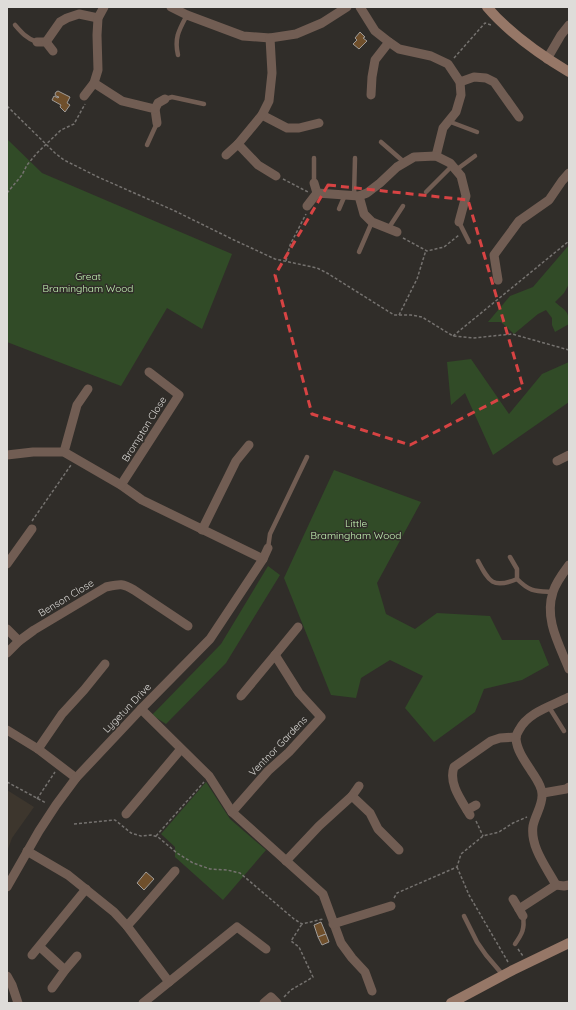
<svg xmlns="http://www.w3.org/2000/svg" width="576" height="1010" viewBox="0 0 576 1010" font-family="Quicksand,sans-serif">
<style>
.built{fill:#3d362d}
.green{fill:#314b27}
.building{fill:#6f4f2b;stroke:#9f9b97}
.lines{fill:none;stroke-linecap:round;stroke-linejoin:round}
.path{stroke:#75726f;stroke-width:1.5;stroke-dasharray:3 2;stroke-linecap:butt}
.lane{stroke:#715d53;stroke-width:4.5}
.street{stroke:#715d53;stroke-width:9}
.secondary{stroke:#967767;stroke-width:10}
.marked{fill:none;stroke:#d74343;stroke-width:3;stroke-dasharray:8 5;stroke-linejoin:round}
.labels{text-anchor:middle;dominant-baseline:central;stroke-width:3;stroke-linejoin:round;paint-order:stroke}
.park-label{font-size:10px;fill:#c5f4b5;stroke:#302d29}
.street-label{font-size:10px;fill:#dedcd9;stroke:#302d29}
</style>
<rect width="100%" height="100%" fill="#302d29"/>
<path class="built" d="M7,790L34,807L12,838L7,852Z"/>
<g class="green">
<path d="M7,139L42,173L232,254L202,329L167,308L121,386L7,342Z"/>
<path d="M569,245V284L564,293L555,302C565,311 569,310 569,324L555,332L552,325V318L546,310L538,314L514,334L501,322H488L510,296L533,287Z"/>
<path d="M471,359L509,414L542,374L569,362V402L493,455L465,393L451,405L447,362Z"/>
<path d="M334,470L421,502L377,583L386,614L415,629L437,613L490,616L502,640H539L549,665L522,680L484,689L475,712L434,742L405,708L423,676L390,660L361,678L356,698L331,695L284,578Z"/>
<path d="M268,566L280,575L226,663L166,724L152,715L221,644Z"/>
<path d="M206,782L230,819L266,850L223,900L175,857V847L161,834Z"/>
</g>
<g class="building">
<path d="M360,32L365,37L363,38L367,41L359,49L353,44L357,40L355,38Z"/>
<path d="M58,91L70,97L67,103L70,105L65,112L60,107L61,105L52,100L54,96L58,98L59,97L56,96L55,94L56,92Z"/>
<path d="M146,872L154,879L144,890L137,883Z"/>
<path d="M321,922L326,934L318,937L314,925Z"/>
<path d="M326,934L329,942L322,945L318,937Z"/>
</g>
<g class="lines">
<g class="path">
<path d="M454,58L485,23L491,25"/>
<path d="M7,106L55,153L64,160L98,177L175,211L234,240L275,259L317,268L327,273L394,315H411L422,317L453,336L473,338L512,334L569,350"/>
<path d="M283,179L308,192"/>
<path d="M7,193L22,175L27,165L37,153L61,130L74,124L85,104"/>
<path d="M403,238L427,251L444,247L459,235"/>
<path d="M286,261L290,245L306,214"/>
<path d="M399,315L417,279L426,250"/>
<path d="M453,336L569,241"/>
<path d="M32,521L71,465"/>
<path d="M7,782L46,803"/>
<path d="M37,799L55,772"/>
<path d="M476,821L483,836"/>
<path d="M74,824L115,820L131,833L141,836L151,835L158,837L177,853L193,863L210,869L227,870L240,873L294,919L302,924L323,919"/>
<path d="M156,836L204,782"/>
<path d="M457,867L469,895L508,962"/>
<path d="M394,898L397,893L457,867L461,854L483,836L499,832L513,823L527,817"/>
<path d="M518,949L523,956"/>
<path d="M284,997L291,990L313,977L299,947L291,941L302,924"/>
</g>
<g class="lane">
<path d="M15,25C21,32 27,39 37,42"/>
<path d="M178,55C174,38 179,30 187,15"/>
<path d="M165,99L172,97L204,104"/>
<path d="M448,121L477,132"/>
<path d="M381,142L404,162"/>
<path d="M147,145L157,123"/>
<path d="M314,158V183"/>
<path d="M456,170L475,156"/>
<path d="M426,192L452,166"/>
<path d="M354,196L355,158"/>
<path d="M339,209L345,195"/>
<path d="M459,222L469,242"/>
<path d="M388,229L403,206"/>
<path d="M359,252L372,222"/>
<path d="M268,548L270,534L307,457"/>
<path d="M478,561C489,582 493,589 517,579V569L510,557"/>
<path d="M517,579C530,592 535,591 553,592"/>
<path d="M549,707L564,731"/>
<path d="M464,916L477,942L486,955L503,975"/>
<path d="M515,944C522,934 525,929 523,916"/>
</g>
<g class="street">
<path d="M171,7L187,15L243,36L270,38L296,34L322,23L347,7"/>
<path d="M360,7L375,31L389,42L399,49L431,56L448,64L460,82L461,95L456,112L443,128L436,156"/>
<path d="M37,42H46L53,51"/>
<path d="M46,42L60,22L67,18L79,14L98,18"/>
<path d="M547,59L561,35L569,25"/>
<path d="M460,82L474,77L486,78L494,82L519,117"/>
<path d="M94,83L122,101L155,109L157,123"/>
<path d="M371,95L372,77L375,60L389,42"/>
<path d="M84,96L94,83L98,70L97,35L98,18L104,7"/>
<path d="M155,109L158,103L165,99"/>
<path d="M262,115L287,128H299L319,123"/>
<path d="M238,144L258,165L276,176"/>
<path d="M226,155L238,144L262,115L269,101L272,73L270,38"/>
<path d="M314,183L317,193"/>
<path d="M359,196L364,214L372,222L397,232"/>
<path d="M307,206L317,193L359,196L367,193L380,183L397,167L414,157L436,156L450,163L461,176L466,196L459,222"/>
<path d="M498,280L494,255L519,221L549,200L562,181L569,173"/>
<path d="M64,452L77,405L88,389"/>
<path d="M7,455L33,452H64L121,485L142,500L263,559"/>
<path d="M557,461L569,455"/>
<path d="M121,485L179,395L149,372"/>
<path d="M202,530L236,461L249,445"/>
<path d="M7,564L32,529"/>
<path d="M569,565C563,573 556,582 553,592C544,619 559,644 569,669"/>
<path d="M7,629L19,641"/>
<path d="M7,653L19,641L34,630L106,587C120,584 122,583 134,590L188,626"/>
<path d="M275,655L298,627"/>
<path d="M141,709L209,776L232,812L323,894L341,943L352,958L365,972L372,991"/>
<path d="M7,730L38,749L76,778"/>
<path d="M38,749L62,714L84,690L105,664"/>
<path d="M543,793L566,789L569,787"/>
<path d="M352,796L359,786"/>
<path d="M467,810L476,805"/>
<path d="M232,812L268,771L289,752L321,717L299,693L275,655L241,696"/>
<path d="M126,814L181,749"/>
<path d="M470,815C462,801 448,784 454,767L491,741L500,738L516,737"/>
<path d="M27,851L68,875L114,912L127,926L169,982"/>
<path d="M286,861L319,826L352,796L370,813L378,829L399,850"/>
<path d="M556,885L564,886L569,885"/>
<path d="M7,887L39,831L56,805L76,778L141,709L210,639L263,559L268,548"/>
<path d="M513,899L519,909"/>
<path d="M523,916L519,909L556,885C547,868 530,847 533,826C535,815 543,805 542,794C542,785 534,776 530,769C524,760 517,750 516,739C516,736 517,733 519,730C528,712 552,706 569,697"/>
<path d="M333,924L391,906"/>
<path d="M127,926L136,916L175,871"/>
<path d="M40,947L65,970"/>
<path d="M32,955L86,889"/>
<path d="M7,976L12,985L18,1003"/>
<path d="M52,988L65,970L77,956"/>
<path d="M143,1003L237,927L266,949"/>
<path d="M264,1003L271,997L277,1003"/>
</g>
<g class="secondary">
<path d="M487,7C510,34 539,54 569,72"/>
<path d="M451,1003L513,970L569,943"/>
</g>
</g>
<path class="marked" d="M328,185L468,200L523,387L410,445L312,414L275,275Z"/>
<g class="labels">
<g class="park-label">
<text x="88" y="276">Great<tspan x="88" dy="12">Bramingham Wood</tspan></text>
<text x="356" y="523">Little<tspan x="356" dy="12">Bramingham Wood</tspan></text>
</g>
<g class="street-label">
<text transform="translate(144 429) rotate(-58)">Brompton Close</text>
<text transform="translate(66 598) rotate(-31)">Benson Close</text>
<text transform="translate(127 708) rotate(-46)">Lygetun Drive</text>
<text transform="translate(278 746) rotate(-46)">Ventnor Gardens</text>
</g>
</g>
<rect width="576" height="1010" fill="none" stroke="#dedcd9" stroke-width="16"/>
</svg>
